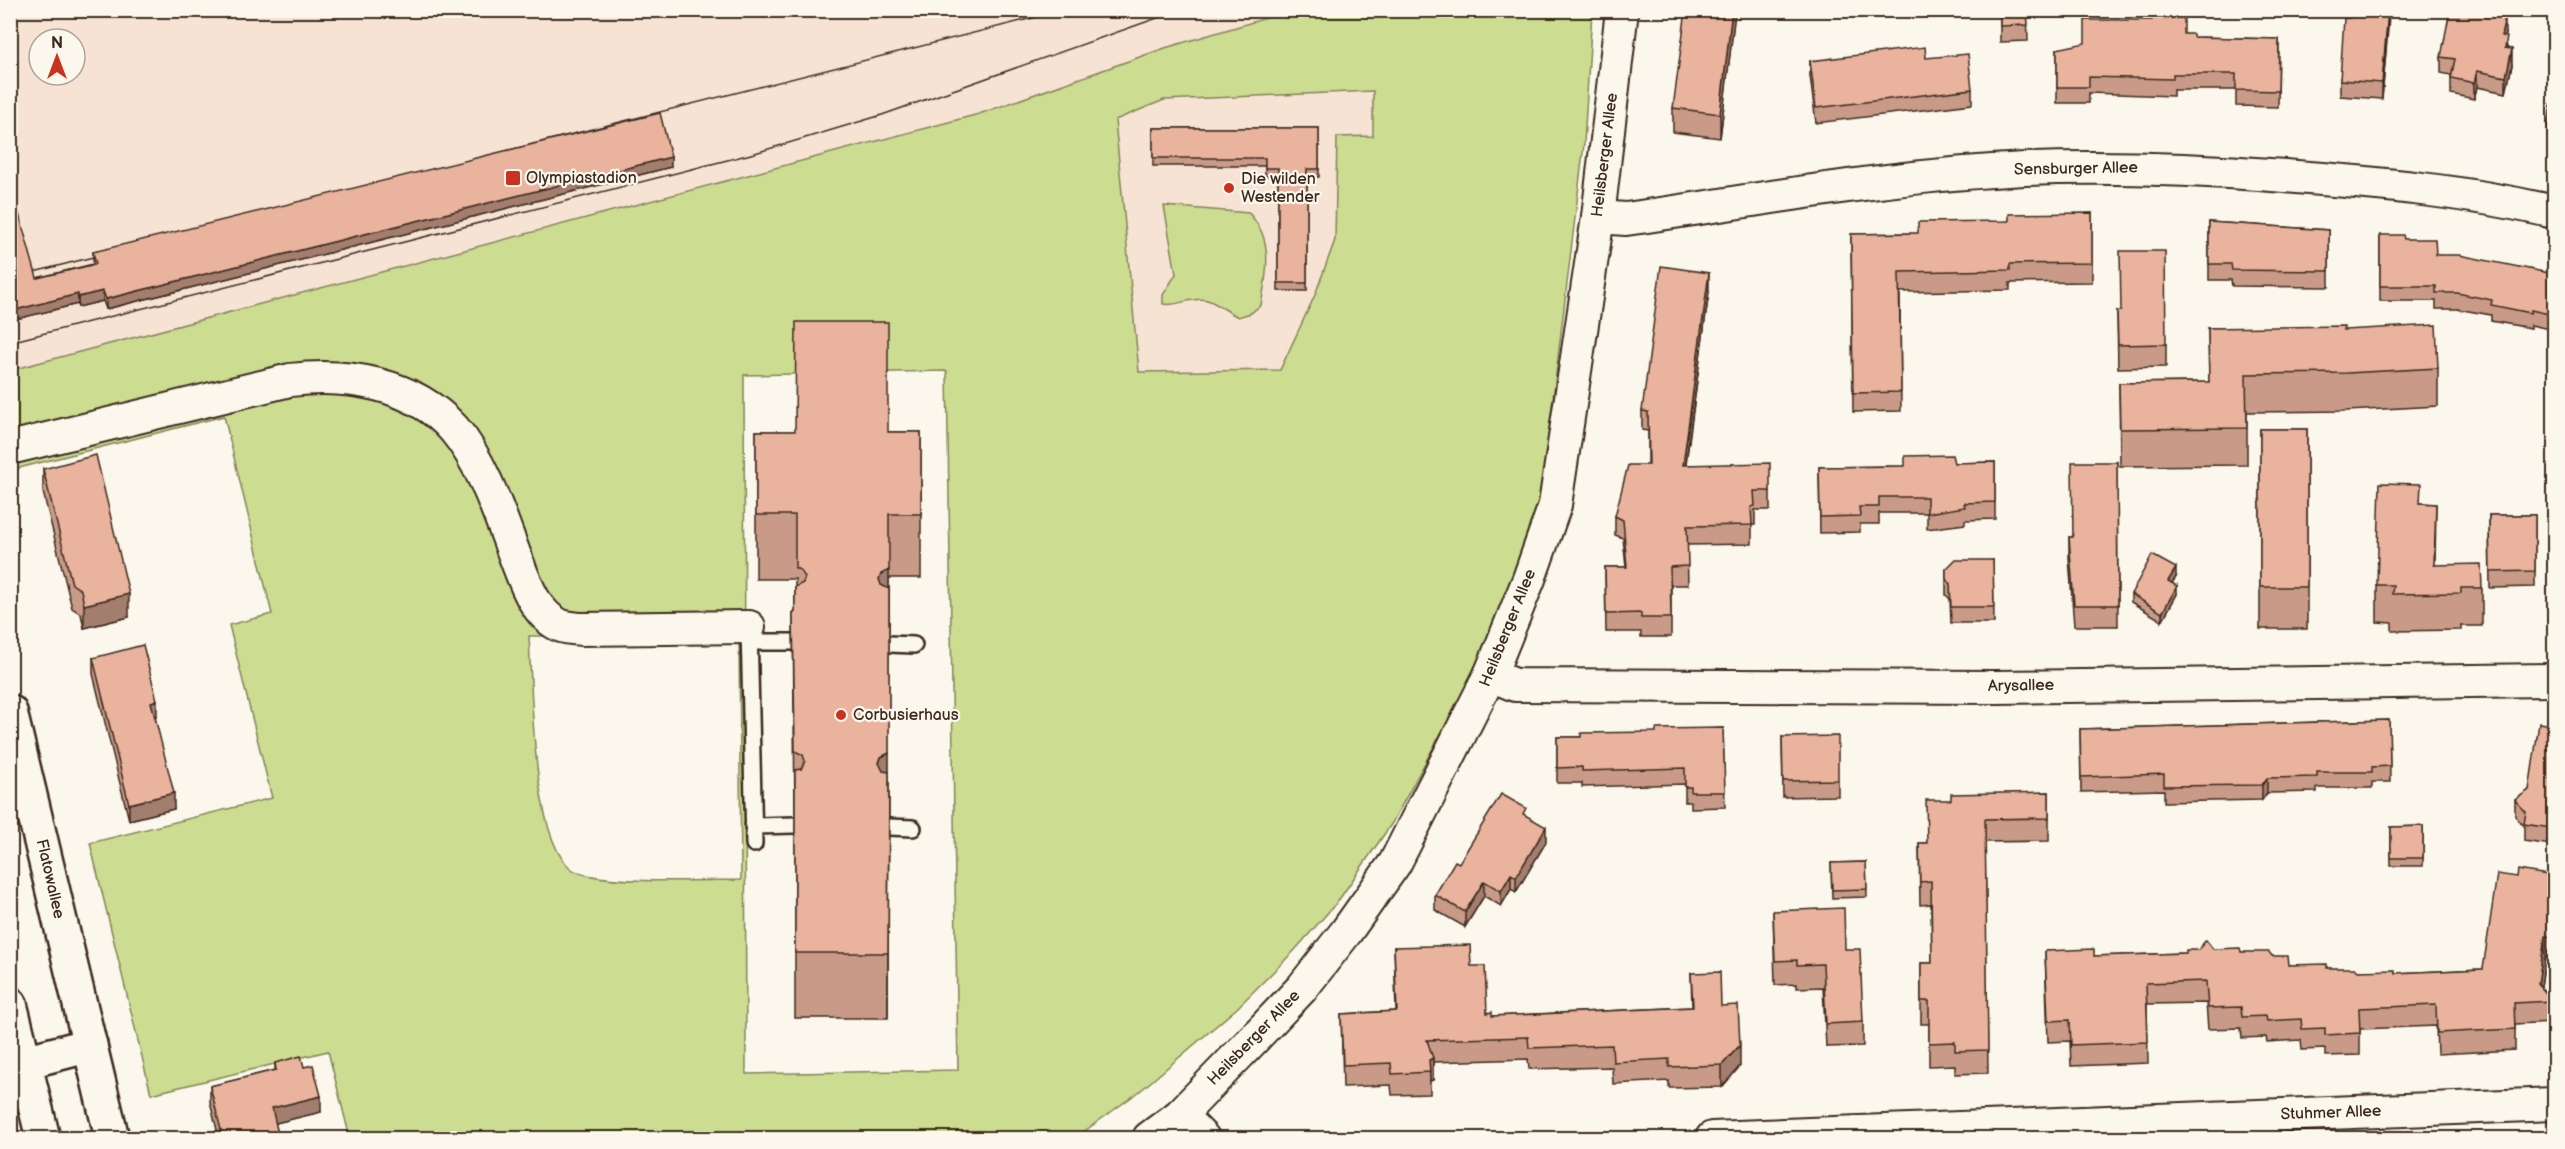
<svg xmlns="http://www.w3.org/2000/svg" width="2565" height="1149" viewBox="0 0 2565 1149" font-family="'Balsamiq Sans',sans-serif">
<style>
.built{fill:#f6e3d4;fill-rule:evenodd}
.green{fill:#ccdc91;stroke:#848358;stroke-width:1.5;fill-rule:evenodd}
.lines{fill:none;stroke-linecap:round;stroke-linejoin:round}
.service-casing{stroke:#3b2a1e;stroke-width:20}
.minor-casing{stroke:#3b2a1e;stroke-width:36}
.secondary-casing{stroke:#3b2a1e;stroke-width:38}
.service{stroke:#fbf7ec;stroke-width:15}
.minor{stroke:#fbf7ec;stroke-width:32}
.secondary{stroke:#fbf7ec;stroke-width:33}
.tram{stroke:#3b2a1e;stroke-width:1.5}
.wall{fill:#c89a87;stroke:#3b2a1e;stroke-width:1.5}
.shaded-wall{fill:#a37d6e;stroke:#3b2a1e;stroke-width:1.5}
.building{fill:#e9b39d;stroke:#3b2a1e;stroke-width:1.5}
.poi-dot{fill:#c8321e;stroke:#fbf7ec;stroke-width:2}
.labels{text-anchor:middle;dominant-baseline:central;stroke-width:4.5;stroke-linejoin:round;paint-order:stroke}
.street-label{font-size:16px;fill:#3b2a1e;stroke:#fbf7ec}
.poi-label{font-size:16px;fill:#3b2a1e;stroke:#fbf7ec;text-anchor:start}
</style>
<rect width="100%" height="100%" fill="#fbf7ec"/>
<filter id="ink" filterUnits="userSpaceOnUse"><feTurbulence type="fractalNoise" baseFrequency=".0167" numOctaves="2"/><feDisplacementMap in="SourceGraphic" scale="12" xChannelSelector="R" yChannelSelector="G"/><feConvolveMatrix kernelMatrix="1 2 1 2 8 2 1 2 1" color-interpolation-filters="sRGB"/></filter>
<g filter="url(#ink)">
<g class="built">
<path d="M11,11H1290L1165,48L979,114L11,370ZM39,39H75V75H39Z"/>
<path d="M1373,91V136L1337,137L1335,239L1315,295L1280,370L1139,372L1115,120L1164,100Z"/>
</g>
<g class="green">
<path d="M1290,11H1592L1584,144L1541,497L1511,581L1467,686L1392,823L1338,901L1295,950L1237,1008L1140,1091L1075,1138H350L328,1051L151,1094L90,843L272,798L229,625L272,614L224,416L11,470V370L979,114L1165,48ZM1373,91V136L1337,137L1335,240L1315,295L1280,370L1139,372L1115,120L1164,100ZM947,371L958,1070L746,1074L744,375ZM529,636H739L741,880C708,880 597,885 573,870C531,842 532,686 529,636Z"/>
<path d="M1164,206L1249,213C1254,219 1259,226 1262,233C1271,255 1265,283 1261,305L1251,313L1238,317C1228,312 1217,303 1207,300C1192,296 1177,307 1163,304V295L1176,274Z"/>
</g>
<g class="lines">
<defs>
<g id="service">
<path d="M749,627L754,844"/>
<path d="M749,642H795"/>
<path d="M889,644L914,645"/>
<path d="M753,826L795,825"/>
<path d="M889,827L913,828"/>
</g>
<g id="minor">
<path d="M1598,217L1626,219C1753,201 1880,177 2008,170C2100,165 2193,169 2285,176C2375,183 2466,191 2554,212"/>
<path d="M10,448L290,380C347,373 413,383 454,429C483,463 500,516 515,556C524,579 534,613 559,625C565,628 574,628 581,629L749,627"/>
<path d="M1490,675L1515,685L1995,687L2554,680"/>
<path d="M1180,1115L1203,1138"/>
<path d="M1149,1138L1180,1115L1247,1046L1302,988L1346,932L1395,863L1490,675L1529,579L1555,505L1598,217L1622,10"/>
<path d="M1712,1138L2554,1104"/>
</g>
<g id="secondary">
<path d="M10,712L112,1138"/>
<path d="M10,1004L43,1138"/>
<path d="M25,1062L90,1045"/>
</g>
</defs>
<use href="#service" class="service-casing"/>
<use href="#minor" class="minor-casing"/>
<use href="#secondary" class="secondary-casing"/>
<use href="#service" class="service"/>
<use href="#minor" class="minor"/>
<use href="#secondary" class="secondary"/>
<g class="tram">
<path d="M469,160L1065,10"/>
<path d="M10,278L109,253"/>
<path d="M10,342L755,153L882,115L1180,10"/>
</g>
</g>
<g class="wall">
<path d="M1735,10L1720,138L1673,132V108Z"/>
<path d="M2000,10H2027L2028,41L2000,42Z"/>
<path d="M2389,10L2382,99L2340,96V80L2350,18Z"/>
<path d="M2184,34L2193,37L2279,39L2278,107L2236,106V90H2173V96L2089,93V103H2057V49Z"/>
<path d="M2505,34L2504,36L2512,65L2506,93L2477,87L2474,99L2451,94V75L2441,73V57Z"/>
<path d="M1926,58L1972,89V104L1816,123L1810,76V61Z"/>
<path d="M2554,88V141L2548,140V124Z"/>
<path d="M1153,128H1319V177H1307V291H1278V176H1265V166H1153Z"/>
<path d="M671,167L106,309L103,301L78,307V304L16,319V323L10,324L37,278L93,264V252Z"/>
<path d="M2092,213V282L2010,283V290L1900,292L1901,411L1853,412L1851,234L1918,233L2009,221Z"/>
<path d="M2209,222L2329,230V287L2232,286L2231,280H2209Z"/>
<path d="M2380,235L2404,239L2436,255L2554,274V330L2531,325V328L2491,321V315L2457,309H2436V301H2380Z"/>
<path d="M1709,291L1686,464L1770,491V510H1755V525H1752V544L1687,545L1688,585H1671V637H1641V632H1606L1605,567H1626L1623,538L1615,535V516L1648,465V431L1642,430V411Z"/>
<path d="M2117,311L2166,344V367L2118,368Z"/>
<path d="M2208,328L2344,330L2438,368V406L2347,411L2247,412V465L2120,466L2119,383L2209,382Z"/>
<rect x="2260" y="429" width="47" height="200"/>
<path d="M756,431L921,432V578H889L888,1018H795V815L793,612H795V579H756Z"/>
<path d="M1995,462V519L1965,520V524L1927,529V513H1879V524H1860V532L1820,533L1819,467L1905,466L1954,463Z"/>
<path d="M2117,462L2118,626H2074L2069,558V537H2072Z"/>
<path d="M43,469L129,617L84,628L81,614L72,608L43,492Z"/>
<path d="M2421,503L2436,504L2435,565L2482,588V626H2461V630L2392,631V623L2377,622V585Z"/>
<path d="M2489,515H2535V587L2490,588Z"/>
<path d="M1993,560L1994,623H1951L1950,599L1946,595V569Z"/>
<path d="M2176,577L2172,583L2177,594L2162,621L2131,602V594Z"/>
<path d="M93,658L157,716L155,717L174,809L129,820L93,674Z"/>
<path d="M2389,720L2390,782H2372V788H2317V792L2267,793L2262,800L2164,802V790L2081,792L2080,729Z"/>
<path d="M2554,725V823L2551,845L2524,841V826L2515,816V800L2529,790Z"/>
<path d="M1723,728L1725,807L1691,808V802H1685V784L1582,787V783H1557V737H1581Z"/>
<path d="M1782,737L1838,780V796L1783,797Z"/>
<path d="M2049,792V841L1985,842L1988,1073L1955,1074V1065L1929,1066V1024H1921V963H1932L1931,904L1920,905L1919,843H1927L1951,800Z"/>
<path d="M1526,816L1546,842L1516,892L1511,889L1501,906L1484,896L1465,927L1435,910V895L1459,863Z"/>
<path d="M2423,826V866H2391V827Z"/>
<path d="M1866,862L1867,897L1832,898L1831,863Z"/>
<path d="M2554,876L2553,958L2545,957L2541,987L2553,1001V1022L2515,1024V1050L2437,1054L2436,1026L2360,1029V1055L2325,1056V1049L2302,1050L2301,1040L2267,1042L2266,1037L2242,1038L2241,1028L2208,1029L2206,1003L2147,1004L2148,1063L2071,1066L2070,1041L2048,1042L2045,951L2094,956L2186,953L2213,949L2241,952L2272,956L2289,965L2358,971L2395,973L2483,969L2517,877Z"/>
<path d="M1773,911L1845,949L1863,1022V1046L1826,1047L1823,987L1797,988V984L1775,985Z"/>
<path d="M1394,947L1471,966L1487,1013L1492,1016L1692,1007L1691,973L1721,1006L1740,1066L1722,1087L1669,1088V1081L1613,1084L1612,1067L1529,1069L1528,1059L1433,1062V1080L1430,1081V1094L1392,1095L1391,1085L1343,1087L1341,1014L1396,1011Z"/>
<path d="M275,1063L304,1067L321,1112L275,1123L279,1138H219L210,1102V1086L275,1070Z"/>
</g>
<g class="shaded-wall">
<path d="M1732,10H1735V13L1720,138V114Z"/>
<path d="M2388,10L2389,17L2382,99V83Z"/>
<path d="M2505,18V34L2501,52V36Z"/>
<path d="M2512,49V65L2506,93V77Z"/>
<path d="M2477,71V87L2474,99V83Z"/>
<path d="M671,157V167L106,309V299Z"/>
<path d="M1709,273V291L1683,483V465Z"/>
<path d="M103,291V301L78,307V297Z"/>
<path d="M78,294V304L16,319V323L10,324V314L15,310Z"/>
<path d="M2176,568V577L2168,589V581Z"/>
<path d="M889,570V634L879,579L881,574Z"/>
<path d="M2177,586V594L2162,621V613Z"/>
<path d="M129,594V617L84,628V605Z"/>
<path d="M157,700V716L151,718V702Z"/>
<path d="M889,753L888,1018V817L879,763L881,757Z"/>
<path d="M2267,778V793L2262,800V785Z"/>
<path d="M174,793V809L129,820V804Z"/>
<path d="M2554,807V823L2551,845V828Z"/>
<path d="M1546,827V842L1516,892V877Z"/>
<path d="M1511,874V889L1501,906V891Z"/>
<path d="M1484,881V896L1465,927V912Z"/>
<path d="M2554,928V949L2553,958V937Z"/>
<path d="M2545,936V957L2539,1001L2538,984Z"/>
<path d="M1740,1045V1066L1722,1087V1065Z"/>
<path d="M1433,1058V1080L1430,1081L1429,1060Z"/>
<path d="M321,1096V1112L272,1124V1108Z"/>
</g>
<g class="building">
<path d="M1686,10H1732L1720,114L1673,108Z"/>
<path d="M2000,10H2027L2028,25L2000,26Z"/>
<path d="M2351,10H2388L2382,83L2340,80L2344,18H2350Z"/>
<path d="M2450,10H2467L2505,18L2501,36L2507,37L2505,48L2512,49L2506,77L2477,71L2474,83L2451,78L2455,59L2441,57Z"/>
<path d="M2152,17L2184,18V34H2193V37L2279,39L2278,91L2236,90V74H2173V79L2089,77V87H2057V49L2085,43V20H2152Z"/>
<path d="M1925,47L1926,58L1968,54L1972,89L1816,108L1810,61Z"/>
<path d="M2554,88V125L2548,124Z"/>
<path d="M660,113L671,157L106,299L103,291L78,297V294L15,310L16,313L10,314V182L37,278L96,264L93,252Z"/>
<path d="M1153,128H1319V169H1307V283H1278V168H1265V158H1153Z"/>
<path d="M2092,213V263L2010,264V270L1899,272L1901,392L1853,393L1851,234L1918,233V222L2009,221V214Z"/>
<path d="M2209,222L2329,230V271L2232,270L2231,264H2209Z"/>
<path d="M2380,235H2403L2404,239H2435L2436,255H2459L2554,274V315L2531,310V313L2491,305L2492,300L2457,293H2436V286H2380Z"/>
<path d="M2120,251H2165L2166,344L2118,345L2117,311H2121Z"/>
<path d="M1661,266L1709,273L1683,465L1770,463V491H1754L1755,506L1751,507L1752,525L1687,526L1688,566L1670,567L1671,618H1641V613L1606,614L1605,567H1627L1623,520L1615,516L1628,465H1649L1648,412L1642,411Z"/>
<path d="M796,322H888V432H921V514H889V570L881,574L879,579L881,585L889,589V753L881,757L879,763L883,771L889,772L888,953H795V770L801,769L805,761L803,755L795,751L793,612H795V587L803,583L805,577L800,570L795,568V515H756V431H795Z"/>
<path d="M2436,325L2438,368L2347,373L2246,374L2247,428L2120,429L2119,383L2209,382L2208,328L2344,326V330Z"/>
<rect x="2260" y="429" width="47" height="158"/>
<path d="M96,455L129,594L84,605L81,590L72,584L43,469Z"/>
<path d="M1952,455L1954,463L1995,462V502L1964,503L1965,507L1927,513V497H1879V507H1859L1860,516L1820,517L1819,467L1905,466V456Z"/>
<path d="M2072,462H2117L2118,605H2074L2069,537H2073Z"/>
<path d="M2380,483L2421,484L2420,503L2436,504L2434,565L2481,564L2482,588H2461V593L2392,594L2393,585H2377Z"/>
<path d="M2489,515H2535V571L2490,572Z"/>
<path d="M2152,555L2176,568L2168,581L2177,586L2162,613L2131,594Z"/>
<path d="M1955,560H1993L1994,607H1951L1950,583L1946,579V569Z"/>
<path d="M143,645L157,700L151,702L174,793L129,804L93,658Z"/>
<path d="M2389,720L2390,766L2372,767V772H2317V777L2267,778L2262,785L2164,786V774L2081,777L2080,729Z"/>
<path d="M2539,723L2554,725V807L2551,828L2524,824L2526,812L2515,800L2529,790Z"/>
<path d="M1723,728L1725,792H1691V787H1685V768L1582,771V767L1557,768V737H1581V733L1656,732V729Z"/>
<path d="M1838,736V780L1783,781L1782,737Z"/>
<path d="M2049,792V818L1985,819L1988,1050L1955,1051V1042L1929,1043V1001H1921V963H1932L1931,881L1920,882L1919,843H1927L1926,800H1951V794Z"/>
<path d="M1501,794L1526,808L1523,814L1546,827L1516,877L1511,874L1501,891L1484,881L1465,912L1435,895L1455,861L1459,863Z"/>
<path d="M2423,826V858H2391V827Z"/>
<path d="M1866,862L1867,889L1832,890L1831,863Z"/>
<path d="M2518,870L2554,876V872V928L2553,937L2545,936L2538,984L2553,1001L2514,1003L2515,1029L2437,1033L2436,1005L2359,1008L2360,1033L2325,1035V1028L2302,1029L2301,1019L2267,1021L2266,1016L2242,1017L2241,1007L2208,1008L2206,981L2146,983L2148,1042L2071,1045L2070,1020L2048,1021L2045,951L2094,949V956L2186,953V950H2198L2206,940L2213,949L2240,948L2241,952H2269L2272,956H2288L2289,965L2327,964V968H2355L2358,971L2395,970V973L2483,969L2497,874L2517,877Z"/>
<path d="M1844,908L1845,949H1860L1863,1022L1826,1024L1823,964L1797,965V960L1775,961L1773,911Z"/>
<path d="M1470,945L1471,966H1485L1487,1013L1492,1012V1016L1693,1007L1691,973L1720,972L1721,1006L1738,1005L1740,1045L1722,1065L1669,1067V1059L1613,1062L1612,1045L1529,1048L1528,1037L1427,1040L1433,1058L1429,1060L1430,1072L1392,1074L1391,1063L1343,1065L1341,1014L1397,1011L1394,947Z"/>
<path d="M301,1056L304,1067L313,1065L321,1096L272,1108L279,1138H223L210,1086L276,1070L275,1063Z"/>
</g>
</g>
<g class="poi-dot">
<rect x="505" y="170" width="16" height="16" rx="3"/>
<circle cx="1229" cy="188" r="6"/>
<circle cx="841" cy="715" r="6"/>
</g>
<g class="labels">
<g class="street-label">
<text transform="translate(1605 155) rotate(-83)">Heilsberger Allee</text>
<text transform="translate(2076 169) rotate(-1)">Sensburger Allee</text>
<text transform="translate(1508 628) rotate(-68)">Heilsberger Allee</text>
<text transform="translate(2021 686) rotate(-1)">Arysallee</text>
<text transform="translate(50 879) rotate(77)">Flatowallee</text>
<text transform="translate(1254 1038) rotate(-46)">Heilsberger Allee</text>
<text transform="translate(2331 1113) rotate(-2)">Stuhmer Allee</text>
</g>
<g class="poi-label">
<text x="526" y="178">Olympiastadion</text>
<text x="1241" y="179">Die wilden<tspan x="1241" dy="18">Westender</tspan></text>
<text x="853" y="715">Corbusierhaus</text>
</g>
</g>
<rect width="2565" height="1149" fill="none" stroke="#fbf7ec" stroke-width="36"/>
<rect x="18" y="18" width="2529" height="1113" fill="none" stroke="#3b2a1e" stroke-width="2" filter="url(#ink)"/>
<g transform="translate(57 57)"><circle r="28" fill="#fbf7ec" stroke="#aea59a" stroke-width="1.5"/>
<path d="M0-4.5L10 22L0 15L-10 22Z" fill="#c8321e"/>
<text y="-9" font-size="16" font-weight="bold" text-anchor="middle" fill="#3b2a1e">N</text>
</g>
</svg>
